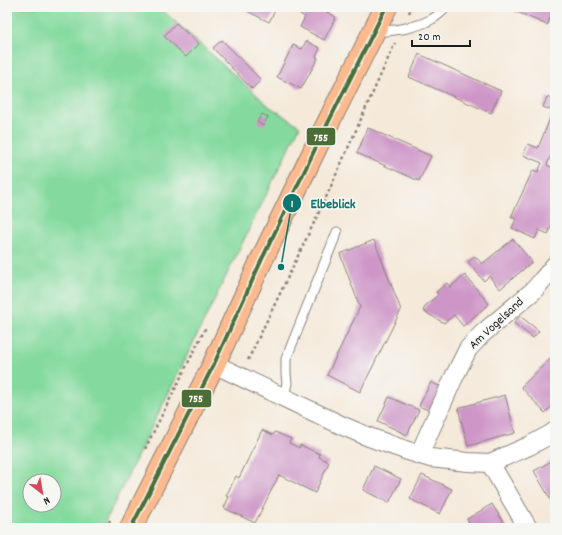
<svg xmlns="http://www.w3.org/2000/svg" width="562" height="535" viewBox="0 0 562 535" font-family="Dekko,sans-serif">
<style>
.green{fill:#84da9e;stroke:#507b5d;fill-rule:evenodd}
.building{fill:#ce96c7}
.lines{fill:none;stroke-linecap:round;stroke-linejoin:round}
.lane-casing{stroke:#88827a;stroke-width:11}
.street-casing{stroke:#88827a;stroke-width:20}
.primary-casing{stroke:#88827a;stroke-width:24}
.path{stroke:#88827a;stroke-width:2.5;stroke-dasharray:3 3;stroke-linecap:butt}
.lane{stroke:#fff;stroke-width:9}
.street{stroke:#fff;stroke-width:18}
.primary{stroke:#fcba8e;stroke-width:22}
.bus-1-casing{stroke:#f6f6f2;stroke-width:7}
.bus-1{stroke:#4c6e36;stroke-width:4}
.labels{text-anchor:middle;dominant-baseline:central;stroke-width:3.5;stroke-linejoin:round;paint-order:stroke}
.street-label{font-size:13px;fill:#1c1c1c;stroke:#f6f6f2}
.leader{fill:none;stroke:#0f766e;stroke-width:1.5}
.callout-dot{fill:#0f766e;stroke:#f6f6f2;stroke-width:1.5}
.mark-label{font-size:12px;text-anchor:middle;font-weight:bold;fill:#fff}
.callout-label{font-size:14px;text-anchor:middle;font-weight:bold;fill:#0f766e;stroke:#f6f6f2;stroke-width:3.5;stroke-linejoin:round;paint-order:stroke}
.line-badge{stroke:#f6f6f2;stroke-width:1.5}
.badge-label{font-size:11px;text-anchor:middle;font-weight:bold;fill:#fff}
</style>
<rect width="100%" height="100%" fill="#f6f6f2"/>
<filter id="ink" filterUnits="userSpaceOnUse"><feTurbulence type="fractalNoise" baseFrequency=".025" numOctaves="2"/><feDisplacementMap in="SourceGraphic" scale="8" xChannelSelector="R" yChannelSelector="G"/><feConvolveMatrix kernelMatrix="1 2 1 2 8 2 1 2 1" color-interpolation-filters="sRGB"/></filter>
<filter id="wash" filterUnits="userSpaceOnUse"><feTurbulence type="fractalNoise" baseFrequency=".012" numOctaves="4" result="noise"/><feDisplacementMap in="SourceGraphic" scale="16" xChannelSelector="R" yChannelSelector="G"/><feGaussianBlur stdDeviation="0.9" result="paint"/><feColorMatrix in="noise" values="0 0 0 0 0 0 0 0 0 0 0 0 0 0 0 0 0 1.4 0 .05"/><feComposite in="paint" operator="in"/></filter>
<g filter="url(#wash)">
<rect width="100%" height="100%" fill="#f5e9d9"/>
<path class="green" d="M7,7H159L270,107L300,126L102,528H7ZM30,481H54V505H30Z"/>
<g id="blocks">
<g class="building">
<path d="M239,7H277L269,22Z"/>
<path d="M303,7H317L336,17L324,40L300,27L305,17L300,14Z"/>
<path d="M506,7H555V8L547,25Z"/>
<path d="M176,23L199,44L186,57L164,36Z"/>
<path d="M222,40L261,80L252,89L213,48Z"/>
<path d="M306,41L320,48L316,57L318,58L301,89L277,77L293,45L302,49Z"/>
<path d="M419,54L501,91L491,113L409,77Z"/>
<path d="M547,97L555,100V157L551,155L547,165L555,169V218L548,234L539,230L535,239L512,228L516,219L511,217L533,170L538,172L542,163L523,155L528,144L538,148L553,111L543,107Z"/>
<path d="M262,114L268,117L263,126L257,122Z"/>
<path d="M368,128L431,156L419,181L357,153Z"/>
<path d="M513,239L532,262L500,289L489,276L484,281L468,262L475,256L482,264Z"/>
<path d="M374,240L401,310L360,392L327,375L360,307L340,254Z"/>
<path d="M465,275L489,304L463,326L454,315L444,323L423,311L426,305L438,295L436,292L447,283L450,287Z"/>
<path d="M520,316L539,331L533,338L514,323Z"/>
<path d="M554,355L555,403L545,413L521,387Z"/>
<path d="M431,382L441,387L430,411L419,406Z"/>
<path d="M505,395L515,433L468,446L458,408Z"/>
<path d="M389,397L419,410L407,435L378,421Z"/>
<path d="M262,430L273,435L275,432L291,439L289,443L299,448L300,445L320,454L319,457L329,462L315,493L279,475L255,523L224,508L229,497L226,496L236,476L239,478Z"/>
<path d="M555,459V501L552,502L534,471Z"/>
<path d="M374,466L401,479L389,503L363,490Z"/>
<path d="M422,475L452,489L440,514L410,499Z"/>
<path d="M492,504L507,528H472L467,519Z"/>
</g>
</g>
</g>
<g filter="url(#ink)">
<use href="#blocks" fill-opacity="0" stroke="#88827a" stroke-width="1"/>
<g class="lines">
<defs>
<g id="lane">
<path d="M375,32C395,30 414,29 432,19C438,16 442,11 447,7"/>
<path d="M284,397L287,383L286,374V359L337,232"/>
</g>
<g id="street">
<path d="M214,364L343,426L369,437L408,451L430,458L468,462L490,463L529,446L551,434L555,431"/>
<path d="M419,455L454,377L468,349L482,334L533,291L540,283L555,265"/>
<path d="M490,463L528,528"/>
</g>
<path id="primary" d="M131,528L214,364L262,259L317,145L386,7"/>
</defs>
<use href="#lane" class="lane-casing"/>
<use href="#street" class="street-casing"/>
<use href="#primary" class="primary-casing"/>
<g class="path">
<path d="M409,13L412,7"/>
<path d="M248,360L323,204L395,43"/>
<path d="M145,449L206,327"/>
<path d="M106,528L110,520"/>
</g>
<use href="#lane" class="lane"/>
<use href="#street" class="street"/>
<use href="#primary" class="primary"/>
<defs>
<path id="bus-1" d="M131,528L214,364L262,259L317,145L386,7"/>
</defs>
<use href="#bus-1" class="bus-1-casing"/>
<use href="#bus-1" class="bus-1"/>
</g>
</g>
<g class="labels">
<g class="street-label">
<text transform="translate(497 324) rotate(-43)">Am Vogelsand</text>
</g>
</g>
<path class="leader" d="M281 267L292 203"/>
<g class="callout-dot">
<circle cx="281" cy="267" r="4"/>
<circle cx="292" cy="203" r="10"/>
</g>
<g class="mark-label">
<text x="292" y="207">1</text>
</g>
<g class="callout-label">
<text x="333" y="208">Elbeblick</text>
</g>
<g class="line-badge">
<rect x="306" y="127" width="30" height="19" rx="4" fill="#4c6e36"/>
<rect x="181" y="389" width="31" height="19" rx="4" fill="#4c6e36"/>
</g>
<g class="badge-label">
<text x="321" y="141">755</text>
<text x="196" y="402">755</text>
</g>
<rect width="562" height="535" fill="none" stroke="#f6f6f2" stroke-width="24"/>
<g transform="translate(42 493) rotate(149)"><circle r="19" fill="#f6f6f2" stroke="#9f9f9c"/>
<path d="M0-3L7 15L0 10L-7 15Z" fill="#d1495b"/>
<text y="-6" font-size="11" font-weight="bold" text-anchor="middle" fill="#1c1c1c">N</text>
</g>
<path d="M412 40v6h58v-6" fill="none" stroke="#1c1c1c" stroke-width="2"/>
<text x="418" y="40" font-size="12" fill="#1c1c1c" stroke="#f6f6f2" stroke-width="3" paint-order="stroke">20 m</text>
</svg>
